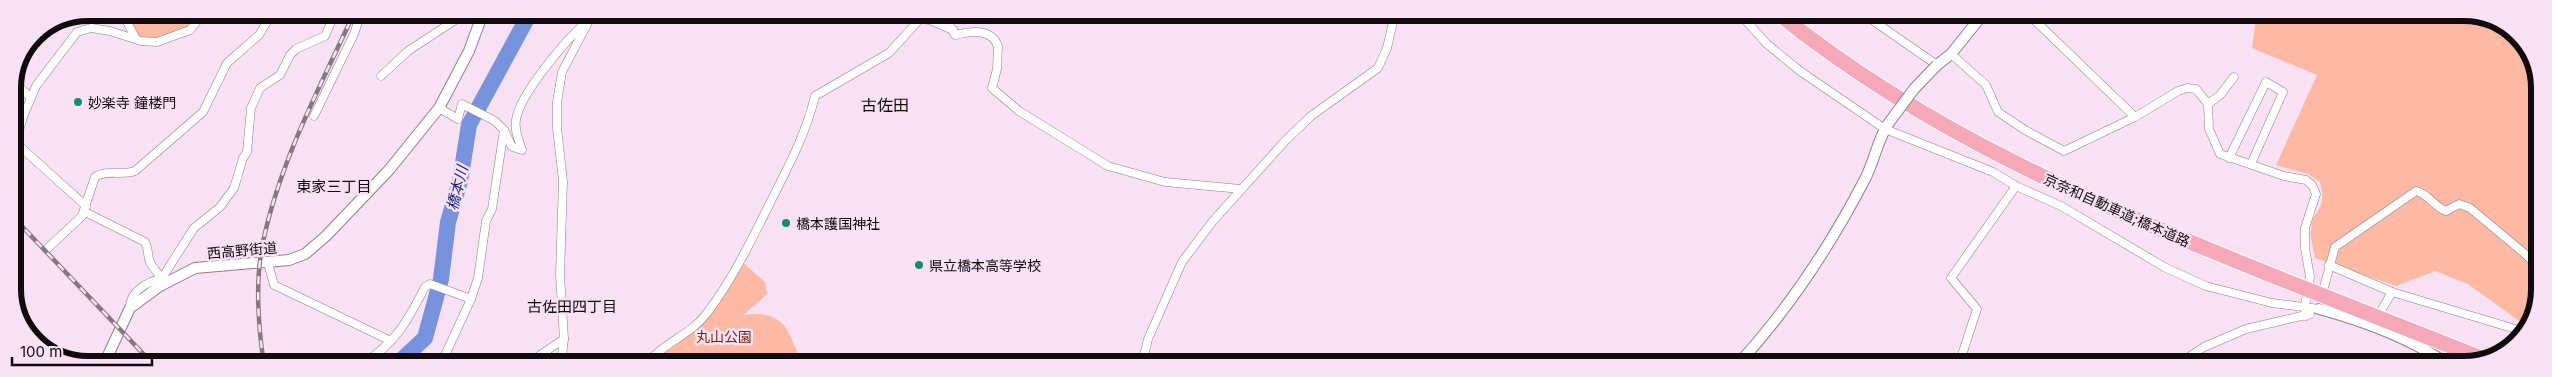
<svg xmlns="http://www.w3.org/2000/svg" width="2552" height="377" viewBox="0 0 2552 377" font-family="Inter,'Noto Sans JP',sans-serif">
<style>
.green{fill:#fdb9a3}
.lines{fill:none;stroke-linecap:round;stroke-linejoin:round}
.river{stroke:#7793de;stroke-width:16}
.minor-casing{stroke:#917d8d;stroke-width:9}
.tertiary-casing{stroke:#917d8d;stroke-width:12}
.motorway-casing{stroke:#fff;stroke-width:17}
.minor{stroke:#fff;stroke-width:8}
.tertiary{stroke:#fff;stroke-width:10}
.motorway{stroke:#f5a8b8;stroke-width:15}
.rail-casing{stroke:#867782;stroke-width:4.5}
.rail{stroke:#f7e1f2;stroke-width:2.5;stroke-dasharray:8;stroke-linecap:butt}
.tertiary-bridge-casing{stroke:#917d8d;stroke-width:12;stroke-linecap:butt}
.motorway-bridge-casing{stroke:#fff;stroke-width:17;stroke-linecap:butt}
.tertiary-bridge{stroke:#fff;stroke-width:10}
.motorway-bridge{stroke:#f5a8b8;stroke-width:15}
.poi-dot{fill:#198c6d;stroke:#f7e1f2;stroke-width:2}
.labels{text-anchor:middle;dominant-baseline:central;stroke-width:5;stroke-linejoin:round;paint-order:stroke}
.poi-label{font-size:14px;fill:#110a0f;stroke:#f7e1f2;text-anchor:start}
.street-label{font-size:14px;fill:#110a0f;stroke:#f7e1f2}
.park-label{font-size:14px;fill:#76270a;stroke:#f7e1f2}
.neighbourhood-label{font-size:15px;fill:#110a0f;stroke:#f7e1f2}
.water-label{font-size:15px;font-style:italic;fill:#172b80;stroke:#f7e1f2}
.quarter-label{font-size:16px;fill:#110a0f;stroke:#f7e1f2}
.rim{fill:none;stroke:#110a0f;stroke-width:6}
</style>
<rect width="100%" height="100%" fill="#f7e1f2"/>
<g class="green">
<path d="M127,13H203L189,29L164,35V39H138Z"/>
<path d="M2260,13H2473L2514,31L2538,73L2539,254L2529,280L2533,302L2522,323L2468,284L2435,271L2396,286L2315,258C2314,250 2310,239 2311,231C2312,206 2328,215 2320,182L2308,174L2276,165L2317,75L2252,48L2256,18Z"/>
<path d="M741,261L765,282L767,294L743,315C770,311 785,318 794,345C797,351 800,357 798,364H647L706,315Z"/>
</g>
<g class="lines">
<path class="river" d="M397,364L425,338L441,279L448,222L460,181L469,125L530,13"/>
<defs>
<g id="minor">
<path d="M126,13L127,22L136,39"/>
<path d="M1739,13L1767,44L1800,71L1885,129L1993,172L2016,186L2061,206L2166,268L2206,286L2272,303L2319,309"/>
<path d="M1862,13L1937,65"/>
<path d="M2027,13L2135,117"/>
<path d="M953,30L955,35C971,31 991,28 998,46L997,69L992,88L1019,111L1108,166L1165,182L1241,189"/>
<path d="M1951,54L1986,85L1998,112L2025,130L2064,151L2135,117L2178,91L2187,88L2196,89L2208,104L2209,129L2220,154L2284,176L2306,180L2312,185L2316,194L2305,228V248L2310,277L2305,306L2306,316"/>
<path d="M381,76L408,51L466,13"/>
<path d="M15,83L30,97"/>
<path d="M2208,104L2220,95L2234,77"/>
<path d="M439,108L458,119L462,104L495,121L504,130L492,209L486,221L478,278L471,299L441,364"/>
<path d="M314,116L354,34L361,13"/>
<path d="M504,130L512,147L522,150C519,141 514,130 516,120C519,95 566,40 585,23"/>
<path d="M16,143L86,206"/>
<path d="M13,151L23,117L36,86L77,32L91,28L110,31L141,41L157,42L190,30L204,13"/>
<path d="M2229,158L2266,82L2283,92L2251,164"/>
<path d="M85,212L145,242C149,249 147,255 150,262C153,270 162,274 162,283"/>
<path d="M48,248L82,216L95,177C106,169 122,176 135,171L203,112L227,63L259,35L272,13"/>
<path d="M268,263L274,285L391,341"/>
<path d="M2329,265L2392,292L2522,331"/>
<path d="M2321,298L2335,247L2416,191C2429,194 2434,207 2446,211L2459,204L2470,208L2524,253L2539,268"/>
<path d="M130,308C129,292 147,282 162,278L194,228L220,207L234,188L243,158L247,152L251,108L260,88L280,75L290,55L296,49L325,36L335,13"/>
<path d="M2377,318L2392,292"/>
<path d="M363,364C397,341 407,322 425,287L430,284L471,299"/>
<path d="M527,364L564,339L560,275L563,181L557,128V102L562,72L593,13"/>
<path d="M561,364L564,339"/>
<path d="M647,364C662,343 691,335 707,313C733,279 752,239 771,201C788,167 806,134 815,96L889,53L920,19L930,20L953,30L939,13"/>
<path d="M1142,364L1148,339L1182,262L1213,221L1285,141L1311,116L1378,68L1387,48L1395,13"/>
<path d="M1959,364L1977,309L1951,278L2016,186"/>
<path d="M2178,364L2204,347L2246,329L2310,314"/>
</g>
<g id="tertiary">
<path d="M1937,65L1951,54L1984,13"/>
<path d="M2319,309C2364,321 2409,338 2448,364"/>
<path d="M104,364L130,308L160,286L195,268L289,260L305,254L326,236L389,170L439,108L469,51L483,13"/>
<path d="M1738,364C1788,310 1830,246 1864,181C1874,163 1877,141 1888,124"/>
</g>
<path id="motorway" d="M1778,13C1927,134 2104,208 2281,279"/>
</defs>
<use href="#minor" class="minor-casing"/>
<use href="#tertiary" class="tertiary-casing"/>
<use href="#motorway" class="motorway-casing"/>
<use href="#minor" class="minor"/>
<use href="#tertiary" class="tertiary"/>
<use href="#motorway" class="motorway"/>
<defs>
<g id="rail">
<path d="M14,218L153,364"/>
<path d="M264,364C258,327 255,279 263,242C280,161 320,87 354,13"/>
</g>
</defs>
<use href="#rail" class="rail-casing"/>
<use href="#rail" class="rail"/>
<defs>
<path id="tertiary-bridge" d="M1888,124L1914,89L1937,65"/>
<path id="motorway-bridge" d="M2281,279L2481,358"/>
</defs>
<use href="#tertiary-bridge" class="tertiary-bridge-casing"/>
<use href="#motorway-bridge" class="motorway-bridge-casing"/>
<use href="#tertiary-bridge" class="tertiary-bridge"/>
<use href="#motorway-bridge" class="motorway-bridge"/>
</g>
<g class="poi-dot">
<circle cx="78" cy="102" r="5"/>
<circle cx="786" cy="223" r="5"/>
<circle cx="919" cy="265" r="5"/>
</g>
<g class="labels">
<g class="poi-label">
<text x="88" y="102">妙楽寺 鐘楼門</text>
<text x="796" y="223">橋本護国神社</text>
<text x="929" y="265">県立橋本高等学校</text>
</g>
<g class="street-label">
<text transform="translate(2117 210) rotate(24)">京奈和自動車道;橋本道路</text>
<text transform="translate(242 250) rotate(-5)">西高野街道</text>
</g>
<g class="park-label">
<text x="724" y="336">丸山公園</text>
</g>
<g class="neighbourhood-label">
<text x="334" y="186">東家三丁目</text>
<text x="572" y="306">古佐田四丁目</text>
</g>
<g class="water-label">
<text transform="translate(457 188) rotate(-76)">橋本川</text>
</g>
<g class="quarter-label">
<text x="885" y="105">古佐田</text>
</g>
</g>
<path d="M0 0H2552V377H0ZM88 21H2464A67 67 0 0 1 2531 88V289A67 67 0 0 1 2464 356H88A67 67 0 0 1 21 289V88A67 67 0 0 1 88 21Z" fill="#f7e1f2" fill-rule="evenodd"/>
<path class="rim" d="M88 21H2464A67 67 0 0 1 2531 88V289A67 67 0 0 1 2464 356H88A67 67 0 0 1 21 289V88A67 67 0 0 1 88 21Z"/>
<path d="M12 357v8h140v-8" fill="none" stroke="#110a0f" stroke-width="2.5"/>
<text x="20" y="357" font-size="15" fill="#110a0f" stroke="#f7e1f2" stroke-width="4" paint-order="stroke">100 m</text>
</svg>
